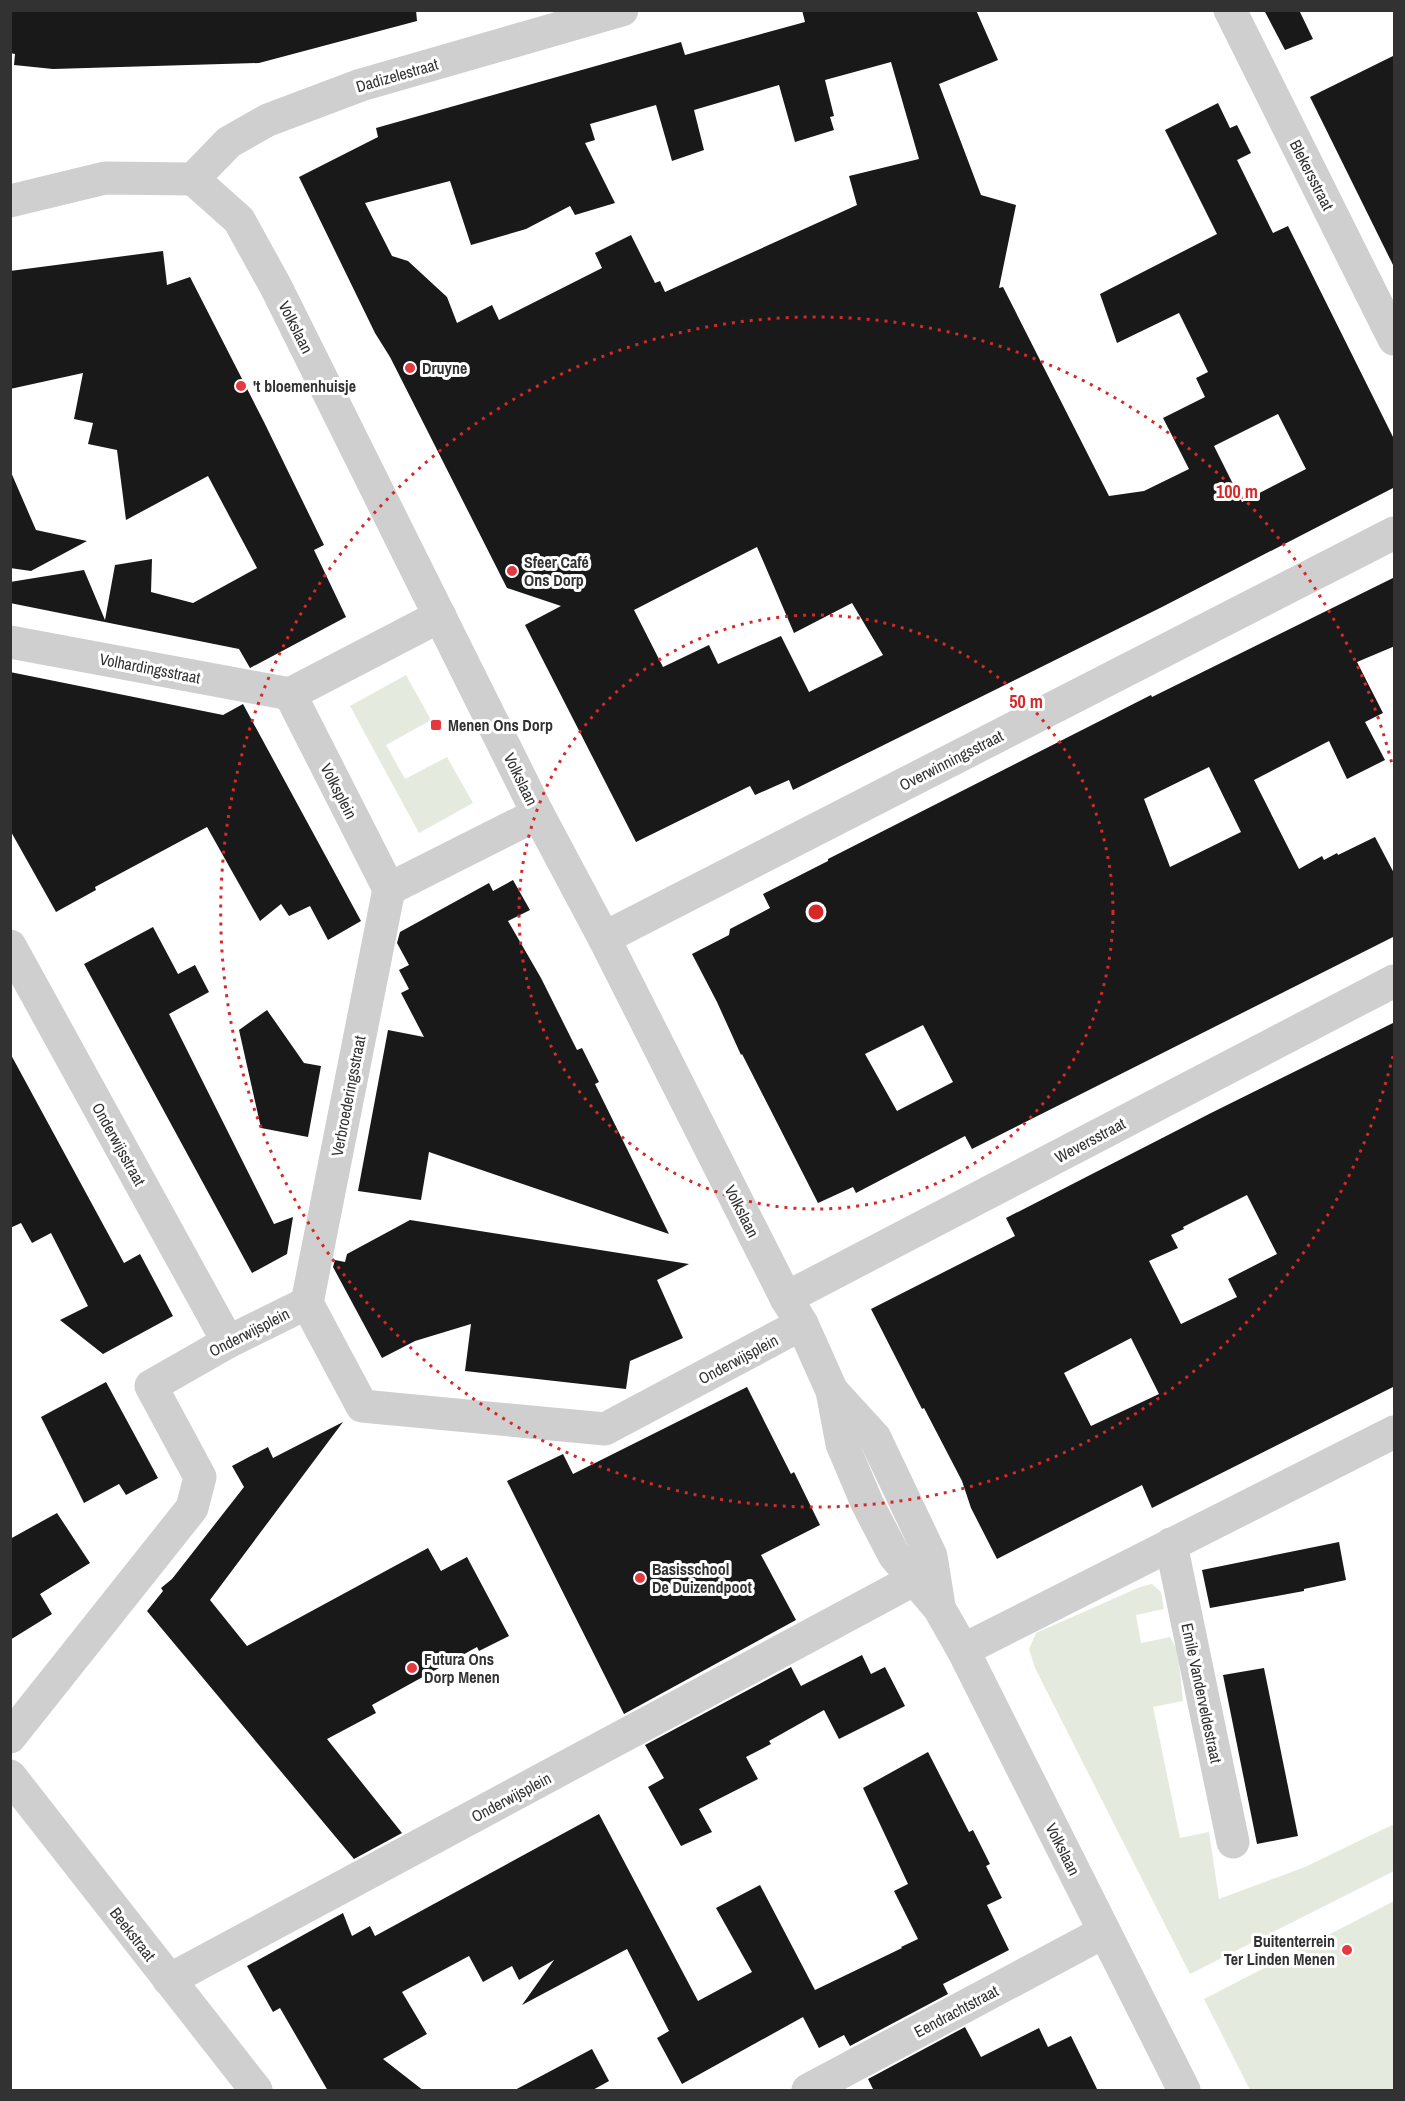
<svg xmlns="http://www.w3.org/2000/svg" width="1405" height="2101" viewBox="0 0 1405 2101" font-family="'Archivo Narrow',sans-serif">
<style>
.green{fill:#e4ebde}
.building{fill:#191919;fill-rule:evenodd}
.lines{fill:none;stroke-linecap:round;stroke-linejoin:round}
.minor{stroke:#cfcfcf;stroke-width:33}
.ring{fill:none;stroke:#d62828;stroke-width:3;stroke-dasharray:3 6}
.poi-dot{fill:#e4393e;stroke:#fff;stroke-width:2}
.labels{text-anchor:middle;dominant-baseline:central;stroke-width:6;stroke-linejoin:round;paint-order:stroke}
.street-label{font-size:16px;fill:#323232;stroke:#fff}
.poi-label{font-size:16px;font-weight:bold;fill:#323232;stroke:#fff;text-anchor:start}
.centre{fill:#d62828;stroke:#fff;stroke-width:3}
.ring-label{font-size:18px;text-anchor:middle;font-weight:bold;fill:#d62828;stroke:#fff;stroke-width:6;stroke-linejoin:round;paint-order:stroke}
</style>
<rect width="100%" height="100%" fill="#fff"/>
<g class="green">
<path d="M406,675L431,720L386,745L405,779L447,757L473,803L419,833L350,706Z"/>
<path d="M1152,1584L1161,1592L1164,1609L1136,1615L1141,1643L1170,1637L1178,1651L1183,1701L1153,1707L1180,1838L1209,1832L1219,1899L1305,1867L1394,1824V1871L1190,1974L1035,1668L1029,1649L1036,1633L1140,1587Z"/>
<path d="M1394,1901V2090H1250L1204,1999Z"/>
</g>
<g class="building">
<path d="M10,10H416L417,21L259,63L53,69L14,65L15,54L10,53Z"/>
<path d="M802,10H976L998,60L939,84L981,195L1016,205L999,288L1003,287L1109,496L1144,491L1189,469L1163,418L1205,397L1196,378L1208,372L1179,313L1117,343L1100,294L1217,234L1165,130L1218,103L1230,128L1237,125L1251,153L1237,160L1273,233L1288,226L1395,441V487L1162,607L793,790L789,780L755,795L750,786L636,842L525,625L561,606L507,588L390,357L375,333L299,177L378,137L376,128L681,42L685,55L805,22ZM891,62L919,159L849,176L857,205L665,292L660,281L655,283L631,235L595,253L602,268L499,320L492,305L457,323L447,297L408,261L392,256L365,203L450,181L471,245L526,229L570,206L575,215L615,203L585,143L595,140L590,124L656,105L672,161L704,150L694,110L779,85L795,142L834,130L830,117L834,116L825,80ZM1278,414L1306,469L1242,502L1214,446ZM757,547L794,633L852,603L883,655L809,692L781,636L718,664L709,645L663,667L634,610Z"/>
<path d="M1264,10H1299L1313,39L1285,50Z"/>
<path d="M1395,55V269L1310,97Z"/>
<path d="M163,251L167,285L190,277L264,422L324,545L314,550L346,617L250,668L239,649L10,603V582L84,570L105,620L115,565L152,559L151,592L193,603L257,568L208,476L126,520L117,450L88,444L93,423L74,419L83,373L10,389V271Z"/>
<path d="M10,470L36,530L87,541L31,571L10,568Z"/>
<path d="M1395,577V646L1357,662L1383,713L1365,722L1385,760L1347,779L1329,741L1254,780L1299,869L1322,856L1324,860L1337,853L1338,855L1375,837L1395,875V936L972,1149L965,1136L856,1193L853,1187L818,1203L742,1054L741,1055L717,1002L692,954L729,935L730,929L770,908L763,894L828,861V859L1151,695L1152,697ZM1209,767L1241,832L1170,867L1144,799ZM923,1025L953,1082L897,1111L865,1054Z"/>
<path d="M10,672L223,715L243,704L361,921L328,940L310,906L289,916L281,904L260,921L207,827L95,887L96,890L56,912L10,830Z"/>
<path d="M513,880L530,910L508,921L541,978L577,1050L582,1048L599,1082L595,1084L669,1234L429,1152L421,1200L358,1191L388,1030L424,1037L401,993L409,989L399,970L409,965L397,943L400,932L489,883L493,891Z"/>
<path d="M153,927L178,974L195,965L209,992L169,1014L274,1224L293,1217L287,1254L252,1273L84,964Z"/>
<path d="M267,1010L304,1063L321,1066L308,1137L261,1128L239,1030Z"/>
<path d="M1395,1022V1386L1152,1508L1142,1485L997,1559L971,1508L962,1481L949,1456L924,1408L922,1409L871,1309L1015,1236L1006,1218L1211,1113ZM1247,1195L1277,1254L1228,1279L1237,1297L1181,1324L1149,1261L1178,1248L1171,1235L1184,1229L1183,1227ZM1131,1338L1159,1394L1091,1426L1064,1373Z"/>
<path d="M10,1053L124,1263L140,1254L173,1316L103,1354L60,1320L88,1306L51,1233L32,1243L21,1223L10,1228Z"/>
<path d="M410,1220L689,1264L657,1280L683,1338L630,1361L626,1389L465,1371L471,1324L415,1341L382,1358L333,1267L335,1260L345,1262L347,1254Z"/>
<path d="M106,1382L158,1478L126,1495L119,1484L84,1503L41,1417Z"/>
<path d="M747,1387L791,1474L794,1472L820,1525L761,1555L796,1620L624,1714L507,1481L563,1454L573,1474Z"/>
<path d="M343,1422L210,1600L247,1646L428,1548L441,1571L467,1557L509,1636L479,1651L477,1647L372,1705L376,1713L327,1739L402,1833L354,1859L147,1611L163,1591L161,1588L172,1579L244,1487L232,1466L268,1447L273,1458Z"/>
<path d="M57,1513L90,1563L40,1594L52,1614L10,1640V1539Z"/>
<path d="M1339,1542L1346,1580L1304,1589V1591L1210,1608L1202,1570Z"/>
<path d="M862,1655L871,1674L885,1667L905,1706L839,1739L824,1710L769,1741L771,1744L746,1757L758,1779L699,1809L712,1832L681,1846L648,1787L664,1778L645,1745L791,1667L801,1686Z"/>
<path d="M1264,1668L1298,1836L1257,1844L1223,1675Z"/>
<path d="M928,1752L969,1832L973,1830L990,1864L986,1866L1002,1898L987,1905L1009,1950L943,1984L948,1994L850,2046L844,2035L819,2048L803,2017L682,2084L657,2038L669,2031L627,1949L522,2005L554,1960L519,1980L512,1966L483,1982L469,1956L402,1992L427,2034L383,2059L424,2091H328L280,2008L273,2012L247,1966L343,1913L352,1936L370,1926L375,1936L599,1814L698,2001L752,1972L716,1908L760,1885L815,1990L902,1948L901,1947L918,1939L894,1891L908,1884L863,1788Z"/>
<path d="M965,2027L981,2057L1039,2028L1048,2047L1071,2036L1098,2091H874L868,2079Z"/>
<path d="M592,2049L609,2081L591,2091H513Z"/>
</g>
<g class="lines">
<g class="minor">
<path d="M1230,10L1394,339"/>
<path d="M193,179L239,220L276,287L538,814L604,938L786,1298L802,1324L832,1391L842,1444L867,1503L894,1555L939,1608L963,1650L1184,2090"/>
<path d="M193,179L229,142L268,120L361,85L622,10"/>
<path d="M10,201L105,178L193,179"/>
<path d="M440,616L290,694L389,889L538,814"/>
<path d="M10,642L290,694"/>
<path d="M604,938L1394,533"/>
<path d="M10,946L228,1342"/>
<path d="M786,1298L1394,981"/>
<path d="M307,1303L389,889"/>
<path d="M832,1391L875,1438L931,1556L939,1606"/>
<path d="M1171,1544L1233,1842"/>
<path d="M963,1650L1394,1432"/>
<path d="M10,1737L192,1508L200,1477L151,1386L228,1342L307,1303L362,1406L605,1429L802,1324"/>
<path d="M10,1776L256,2090"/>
<path d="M169,1980L915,1579"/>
<path d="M808,2090L1104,1932"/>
</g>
</g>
<g class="ring">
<circle cx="816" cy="912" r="297"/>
<path d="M1393 1056A595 595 0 1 1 1393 768"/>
</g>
<g class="poi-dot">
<circle cx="410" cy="368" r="6"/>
<circle cx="241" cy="386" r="6"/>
<circle cx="512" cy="571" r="6"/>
<rect x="430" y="719" width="12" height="12" rx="3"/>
<circle cx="640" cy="1578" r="6"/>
<circle cx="412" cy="1668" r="6"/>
<circle cx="1347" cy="1950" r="6"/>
</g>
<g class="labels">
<g class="street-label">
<text transform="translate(397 75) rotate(-16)">Dadizelestraat</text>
<text transform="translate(1312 175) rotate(63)">Blekersstraat</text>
<text transform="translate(296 327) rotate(63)">Volkslaan</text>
<text transform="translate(150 668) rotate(11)">Volhardingsstraat</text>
<text transform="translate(951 760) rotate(-27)">Overwinningsstraat</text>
<text transform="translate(521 779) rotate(64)">Volkslaan</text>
<text transform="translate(339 791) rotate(63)">Volksplein</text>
<text transform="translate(348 1096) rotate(-79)">Verbroederingsstraat</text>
<text transform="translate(1090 1140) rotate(-28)">Weversstraat</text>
<text transform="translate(119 1144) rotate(61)">Onderwijsstraat</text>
<text transform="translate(742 1211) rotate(63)">Volkslaan</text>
<text transform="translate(249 1332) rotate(-27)">Onderwijsplein</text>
<text transform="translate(738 1359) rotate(-28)">Onderwijsplein</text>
<text transform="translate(1202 1693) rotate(78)">Emile Vanderveldestraat</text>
<text transform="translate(511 1797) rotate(-28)">Onderwijsplein</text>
<text transform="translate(1063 1849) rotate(63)">Volkslaan</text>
<text transform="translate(133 1934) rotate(52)">Beekstraat</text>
<text transform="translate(956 2011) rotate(-28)">Eendrachtstraat</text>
</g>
<g class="poi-label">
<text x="422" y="368">Druyne</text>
<text x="253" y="386">'t bloemenhuisje</text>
<text x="524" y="562">Sfeer Café<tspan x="524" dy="18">Ons Dorp</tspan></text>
<text x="448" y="725">Menen Ons Dorp</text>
<text x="652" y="1569">Basisschool<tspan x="652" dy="18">De Duizendpoot</tspan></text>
<text x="424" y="1659">Futura Ons<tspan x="424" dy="18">Dorp Menen</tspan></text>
<text x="1335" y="1941" text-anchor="end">Buitenterrein<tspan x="1335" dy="18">Ter Linden Menen</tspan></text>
</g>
</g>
<circle cx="816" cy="912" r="9" class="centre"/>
<g class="ring-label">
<text x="1237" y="498">100 m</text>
<text x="1026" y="708">50 m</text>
</g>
<rect width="1405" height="2101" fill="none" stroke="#323232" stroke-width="24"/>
</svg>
